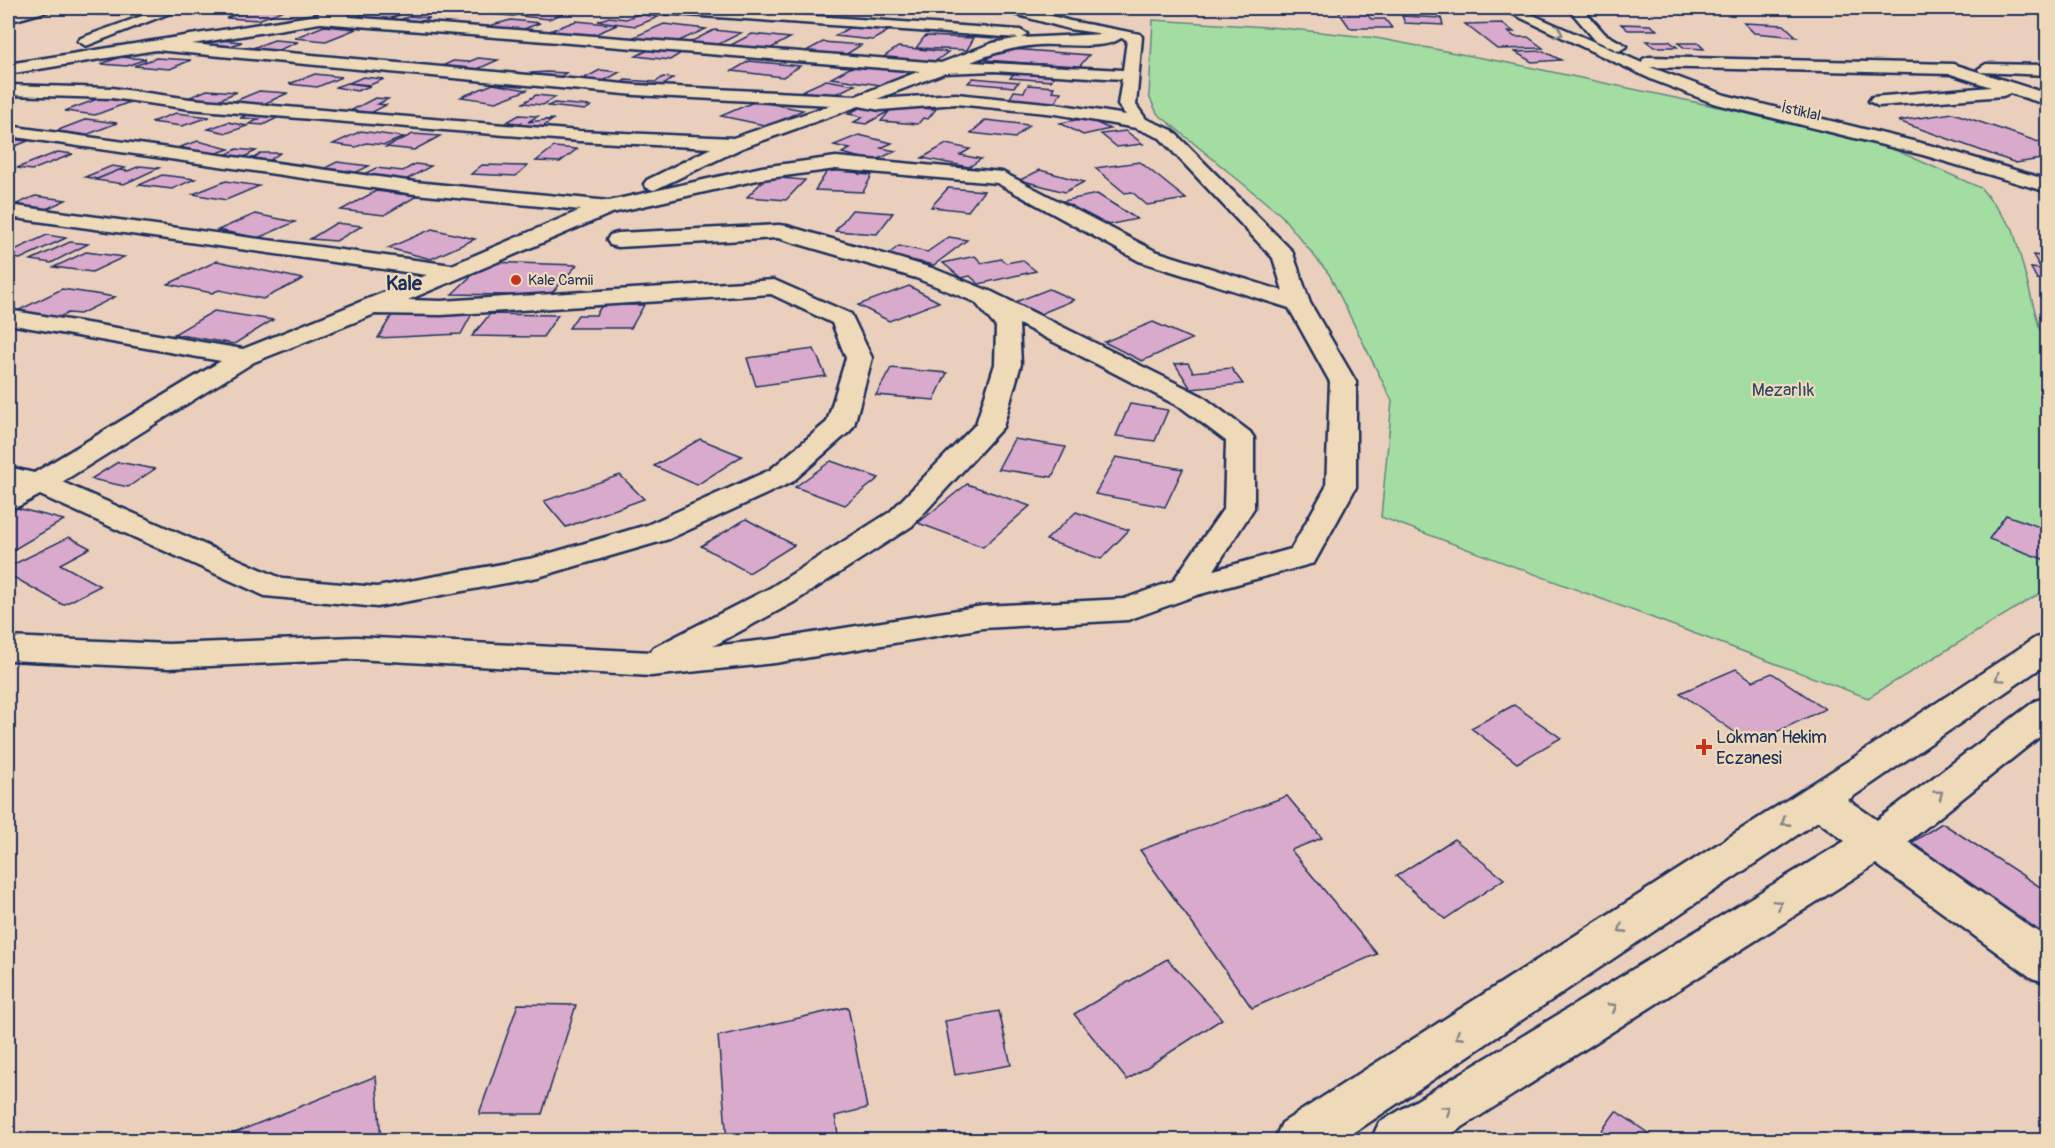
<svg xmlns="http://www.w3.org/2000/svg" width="2055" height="1148" viewBox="0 0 2055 1148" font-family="Pangolin,sans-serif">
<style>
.green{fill:#a4dda2;stroke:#608680;stroke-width:1.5}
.building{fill:#d9aacb;stroke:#1b2f5e;stroke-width:1.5}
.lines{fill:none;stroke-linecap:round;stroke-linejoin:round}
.minor-casing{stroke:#1b2f5e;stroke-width:5}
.minor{fill:#eedab8;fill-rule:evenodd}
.oneway{stroke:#84848b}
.poi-dot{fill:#c8321e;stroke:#eedab8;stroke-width:2}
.labels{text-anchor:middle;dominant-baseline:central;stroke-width:4.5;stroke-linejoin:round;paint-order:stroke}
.far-street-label{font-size:15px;fill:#1b2f5e;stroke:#eedab8}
.far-poi-label{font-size:15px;fill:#1b2f5e;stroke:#eedab8;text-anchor:start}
.park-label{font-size:18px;fill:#304968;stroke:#eedab8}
.poi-label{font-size:18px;fill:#1b2f5e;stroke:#eedab8;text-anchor:start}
.far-district-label{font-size:20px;font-weight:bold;fill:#1b2f5e;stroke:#eedab8}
</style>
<rect width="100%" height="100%" fill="#ead0bc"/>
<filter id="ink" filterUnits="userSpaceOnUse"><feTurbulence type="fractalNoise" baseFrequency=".0167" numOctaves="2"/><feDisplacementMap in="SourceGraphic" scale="12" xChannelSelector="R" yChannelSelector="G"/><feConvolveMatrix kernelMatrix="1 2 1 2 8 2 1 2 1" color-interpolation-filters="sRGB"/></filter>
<g filter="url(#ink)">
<path class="green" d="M1153,20L1282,28L1376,38L1519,65L1723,108L1891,148L1981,188L2013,229L2047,356V589L1868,698L1381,517L1392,401L1329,274L1281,215L1157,113L1149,96Z"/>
<g class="building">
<path d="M97,8H141L122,15L80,14Z"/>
<path d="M182,8H211L196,14L168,13Z"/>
<path d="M253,8L284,10L258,20L226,18Z"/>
<path d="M462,8H487L473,13L452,11Z"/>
<path d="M505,8H536L514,16L489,14Z"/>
<path d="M541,8L569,11L549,19L520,16Z"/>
<path d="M377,9L409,11L379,23L347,20Z"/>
<path d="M1338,11H1379L1381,14H1367L1371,19H1385L1392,28H1350Z"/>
<path d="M638,14L658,17L636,26L598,21L609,17L626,19Z"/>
<path d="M410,16L430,18L414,24L394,22Z"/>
<path d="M1402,16L1441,18L1443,25L1405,23Z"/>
<path d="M511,20L540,23L513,33L477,29Z"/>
<path d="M576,21L617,25L586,38L544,33Z"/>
<path d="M1502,23L1514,32H1508L1515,37H1528L1543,48L1497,49L1465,24Z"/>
<path d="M1744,23L1784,25L1797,37L1754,33Z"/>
<path d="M664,24L706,29L672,44L629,39Z"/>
<path d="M855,24L893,28L873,40L835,36Z"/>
<path d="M1621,24L1650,25L1657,30H1628Z"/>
<path d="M324,26L356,29L326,41L294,38Z"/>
<path d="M714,30L741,33L713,47L686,44Z"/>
<path d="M752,34L790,38L764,52L725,48Z"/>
<path d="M925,36L974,38L967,50L916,48Z"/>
<path d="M207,39L242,42L228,47L191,44Z"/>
<path d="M274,40L298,42L276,51L250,49Z"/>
<path d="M1646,41H1669L1677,47H1654Z"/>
<path d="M823,42L861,45L842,57L804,52Z"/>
<path d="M1678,43H1698L1704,49L1685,48Z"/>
<path d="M898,47L948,52L933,63L882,58Z"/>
<path d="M999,48L1089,55L1079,67L986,60Z"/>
<path d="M648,50L681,53L670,60L636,56Z"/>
<path d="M1543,51L1561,60L1532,62L1515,52Z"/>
<path d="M120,57L146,59L127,66L101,64Z"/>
<path d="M156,58L191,60L170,69L134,66Z"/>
<path d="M478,58L498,60L473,71L438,68L453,61L468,62Z"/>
<path d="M749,61L800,66L783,77L732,71Z"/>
<path d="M859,63L914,70L888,86L831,78Z"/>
<path d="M1018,69L1057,72L1051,81L1010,78Z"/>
<path d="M600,70L620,72L600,83L579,81Z"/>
<path d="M547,72L566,73L557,79L524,77L531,73Z"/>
<path d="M315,74L342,77L317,87L289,84Z"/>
<path d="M363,77L384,79L370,85L349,83Z"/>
<path d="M663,77L673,78L665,84L653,87L618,85L625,80L656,82Z"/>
<path d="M973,78L1019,82L1014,87L968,83Z"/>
<path d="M826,80L855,85L831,96L802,91Z"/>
<path d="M347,83L370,86L357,91L335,87Z"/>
<path d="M493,84L527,90L496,102L461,97Z"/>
<path d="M1028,85L1054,87L1052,91L1061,92L1055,103L1009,100L1014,91L1024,92Z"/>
<path d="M207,90L237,92L218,100H183Z"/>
<path d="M259,91L288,93L259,106L230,103Z"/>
<path d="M536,95L556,97L543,105L523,103Z"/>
<path d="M100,98L130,102L95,115L65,111Z"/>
<path d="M375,98L388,99L378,104L386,105L367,115L344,114Z"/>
<path d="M756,101L803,110L769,126L721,116Z"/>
<path d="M554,103L591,106L585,110L548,106Z"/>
<path d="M865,105L891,110L866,124L854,122L863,117L848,114Z"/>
<path d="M893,107L936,109L928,119L923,118L918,124L881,121Z"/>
<path d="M176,113L210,117L182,126L151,122Z"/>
<path d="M1953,113L2039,142L2048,141V158L2016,163L1898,121Z"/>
<path d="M250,114L281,116L263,125L249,124L259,119L240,118Z"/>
<path d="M519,115L538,116L528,122L554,119L541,128L515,127L521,123L507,122Z"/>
<path d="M1086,118L1110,129L1083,135L1060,123Z"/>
<path d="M87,119L117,123L86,135L56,131Z"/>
<path d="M986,120L1029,125L1015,138L971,133Z"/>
<path d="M228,122L247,126L227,133L208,129Z"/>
<path d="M361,131L404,137L385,145L366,143L356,147L333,144Z"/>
<path d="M1126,131L1143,144L1117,147L1101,134Z"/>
<path d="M413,134L440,136L414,150L386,147Z"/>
<path d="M859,135L892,143L881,148L896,151L874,161L842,153L850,149L834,145Z"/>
<path d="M8,139L28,141L8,149Z"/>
<path d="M198,141L229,149L211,155L180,147Z"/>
<path d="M946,144L970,149L960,155L981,159L969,167L922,158Z"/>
<path d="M554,147L577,149L560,162L536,161Z"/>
<path d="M237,149L256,151L244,157L225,155Z"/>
<path d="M58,152L73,154L32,170L17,168Z"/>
<path d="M261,153H280L266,163H247Z"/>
<path d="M337,162L369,166L351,175L319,171Z"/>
<path d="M1140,162L1186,199L1147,205L1132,192L1125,193L1095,168Z"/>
<path d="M415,164L431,166L404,181L360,176L376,168L403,171Z"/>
<path d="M482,165L527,166L516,176L471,174Z"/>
<path d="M112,166L125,168L98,179L85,177Z"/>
<path d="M140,166L159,168L124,184L95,180L119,170L128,171Z"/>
<path d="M828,170L860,171L859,174L872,175L863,192L815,190Z"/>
<path d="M1040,170L1084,182L1065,192L1020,180Z"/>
<path d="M162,175L195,179L172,189L139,185Z"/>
<path d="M767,177L805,180L786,200L747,197Z"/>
<path d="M226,181L259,186L226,200L193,194Z"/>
<path d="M948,188L984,191L968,211L931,207Z"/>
<path d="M376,191L417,196L384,215L341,210Z"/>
<path d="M1097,194L1137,219L1102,226L1063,201Z"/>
<path d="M35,196L66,200L44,210L12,206Z"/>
<path d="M852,210L893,213L877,234L835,231Z"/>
<path d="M255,214L295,222L258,238L218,230Z"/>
<path d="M336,223L362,226L336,241L310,239Z"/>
<path d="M432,229L475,239L431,259L388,248Z"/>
<path d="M47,235L66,238L20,259L8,257V253Z"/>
<path d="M949,237L967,240L934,265L887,255L899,246L927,252Z"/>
<path d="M70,242L88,244L51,263L31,260Z"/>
<path d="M86,252L124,257L92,272L54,267Z"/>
<path d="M2033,255L2048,257V281L2037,279L2031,268L2041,269Z"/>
<path d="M975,256L982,263L1001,259L1006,263L1022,260L1036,271L979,284L970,276L961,278L943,263Z"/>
<path d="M217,261L303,279L263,299L219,290L212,293L168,284Z"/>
<path d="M486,262L577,265L549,296L452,294Z"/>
<path d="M909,286L939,302L889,321L858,305Z"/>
<path d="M62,289L115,297L80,314L68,313L57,318L15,312Z"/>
<path d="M1049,289L1074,300L1040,314L1015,302Z"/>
<path d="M602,305H644L631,328H569L578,315H596Z"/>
<path d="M214,311L273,320L234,344L174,334Z"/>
<path d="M473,312L461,334L378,338L392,315Z"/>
<path d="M490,314L558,315L543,337L472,336Z"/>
<path d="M1153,322L1192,339L1142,361L1104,342Z"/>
<path d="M814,349L826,376L756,386L747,358Z"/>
<path d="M1188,363L1193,372L1231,368L1243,384L1191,389L1175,364Z"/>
<path d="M891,368L947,373L934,400L876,395Z"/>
<path d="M1130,404L1168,410L1155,441L1116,436Z"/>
<path d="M700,439L742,456L697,485L654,466Z"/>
<path d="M1014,439L1066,447L1052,477L998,469Z"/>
<path d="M1116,457L1183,469L1165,507L1095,494Z"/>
<path d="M831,461L879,478L845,505L795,487Z"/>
<path d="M118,462L155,469L128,487L91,479Z"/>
<path d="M620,475L644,499L566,527L544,501Z"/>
<path d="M967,484L1030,506L983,547L918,523Z"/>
<path d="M17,508L64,520L8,553V513Z"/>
<path d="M1076,512L1129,530L1101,559L1046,540Z"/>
<path d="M2006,515L2048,530V561L1989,539Z"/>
<path d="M746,519L794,545L749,573L701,546Z"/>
<path d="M69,537L90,548L60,564L100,586L63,605L8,574V567Z"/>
<path d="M1736,669L1753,681L1772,673L1825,709L1751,744L1680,693Z"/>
<path d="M1514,705L1561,738L1517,763L1471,728Z"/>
<path d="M1287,796L1322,838L1291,850L1377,954L1252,1008L1140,850Z"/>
<path d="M1942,823L2048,892V944L1905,847Z"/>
<path d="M1454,839L1504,879L1445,919L1396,876Z"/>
<path d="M1167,959L1222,1019L1127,1080L1074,1014Z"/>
<path d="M518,1004L576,1005L542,1114H479Z"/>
<path d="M848,1007L867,1108L835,1116L839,1140H727L718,1036Z"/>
<path d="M999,1011L1011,1065L955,1075L945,1021Z"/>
<path d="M376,1076L381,1140H217Z"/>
<path d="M1616,1111L1658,1140H1595Z"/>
</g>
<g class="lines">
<defs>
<g id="minor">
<path d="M29,8H50L48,11L8,22V14Z"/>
<path d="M164,8H183L91,44L86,46L78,41L81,38Z"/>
<path d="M326,8H341L338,11L348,12L349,17L941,63L993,43L1019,38L644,12L637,8H698L1020,30L1027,34L1022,38L1104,34L1069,29L1004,11L1002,8H1023L1070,21L1140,34L1142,37L1136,105L1146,119L1172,130L1292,251L1310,303L1356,382V487L1314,563L1197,595L1128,620L983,628L775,663L651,676L356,659L168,668L8,660V637L168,644L356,637L651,652L653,648L770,588L890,512L976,424L995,364L996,327L975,302L916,278L778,238L618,247L610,245L607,240L610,235L618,233L779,225L787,226L932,268L992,292L1202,396L1250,432L1254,438V508L1214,570L1291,549L1326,487L1330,382L1289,308L1139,261L997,183L836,169L762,179L612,213L408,300L441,301L774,280L851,314L872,358L854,425L850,431L792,482L669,539L538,577L377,607L265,596L40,495L19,506L8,509V488L12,486L8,485V467L34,473L221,361L8,324V310L243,349L427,275L8,217V205L452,265L581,210L415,194L8,136V126L415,182L609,201L762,167L836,157L1002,172L1155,251L1283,291L1273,258L1160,138L1136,128L1056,114L956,104L880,110L859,106L742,148L654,190L647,188L644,184L647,180L711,148L579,141L190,109L112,98L8,95V85L112,88L190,99L579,131L733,138L831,105L635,95L156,50L8,74V64L317,15ZM320,23H321L920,71L856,96L635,85L192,44ZM1121,38L1127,40L1123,70L971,62C993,53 1014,47 1038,45C1060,43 1104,51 1121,38ZM994,71L1122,79L1118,105L1126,115L1056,104L956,94L877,99L944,73ZM771,294L832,323L846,358L827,422L770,470L647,525L534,558L377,587L283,579L62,482L254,362L375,314L441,315ZM1019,324L1182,408L1226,441L1224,508L1173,581L1124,599L983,606L775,639L713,646L794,602L912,526L1003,427L1021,364Z"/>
<path d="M1500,8H1517L1642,63L1643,59L1649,57L1953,64L2048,94V105L2010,93L2003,96L1878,106L1869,101L1872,97L1991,87L1951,74L1650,67L1725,95L1937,147L2048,180V192L1923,155L1713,103L1653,80Z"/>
<path d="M1568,8H1582L1605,34L1627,46L1619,51L1595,40Z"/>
<path d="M1986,64L2048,65V75L1980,72L1978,69Z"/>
<path d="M2048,635V663L1848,800L1877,820L2035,701L2048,697V730L1908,842L2048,939V983L2032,978L1876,864L1442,1140H1371L1379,1123L1845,841L1818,821L1343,1140H1274L1282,1123L1859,754L2035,638Z"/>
</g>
</defs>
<use href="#minor" class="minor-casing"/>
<use href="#minor" class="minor"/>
</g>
<defs><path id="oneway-chevron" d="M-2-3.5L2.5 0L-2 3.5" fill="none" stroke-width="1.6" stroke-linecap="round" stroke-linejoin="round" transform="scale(1.5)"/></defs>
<g class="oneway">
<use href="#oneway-chevron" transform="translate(1559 33) rotate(25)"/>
<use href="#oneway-chevron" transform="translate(1999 678) rotate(146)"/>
<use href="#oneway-chevron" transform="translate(1939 794) rotate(-38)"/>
<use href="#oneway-chevron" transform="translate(1785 822) rotate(147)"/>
<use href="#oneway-chevron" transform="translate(1778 904) rotate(-32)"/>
<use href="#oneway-chevron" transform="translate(1622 929) rotate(147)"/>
<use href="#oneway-chevron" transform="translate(1613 1007) rotate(-32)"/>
<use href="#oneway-chevron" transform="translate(1459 1036) rotate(147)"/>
<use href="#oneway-chevron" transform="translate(1447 1110) rotate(-32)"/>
</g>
</g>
<g class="poi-dot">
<circle cx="516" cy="280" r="6"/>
<path d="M1701 738h6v6h6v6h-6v6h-6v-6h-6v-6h6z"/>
</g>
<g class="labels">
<g class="far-street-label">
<text transform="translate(1801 112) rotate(13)">İstiklal</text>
</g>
<g class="far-poi-label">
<text x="528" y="280">Kale Camii</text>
</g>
<g class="park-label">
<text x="1783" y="390">Mezarlık</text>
</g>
<g class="poi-label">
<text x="1716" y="737">Lokman Hekim<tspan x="1716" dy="21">Eczanesi</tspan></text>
</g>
<g class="far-district-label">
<text x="404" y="283">Kale</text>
</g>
</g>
<rect width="2055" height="1148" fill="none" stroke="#eedab8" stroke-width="30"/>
<rect x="15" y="15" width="2025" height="1118" fill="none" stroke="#1b2f5e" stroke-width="2" filter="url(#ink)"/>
</svg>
